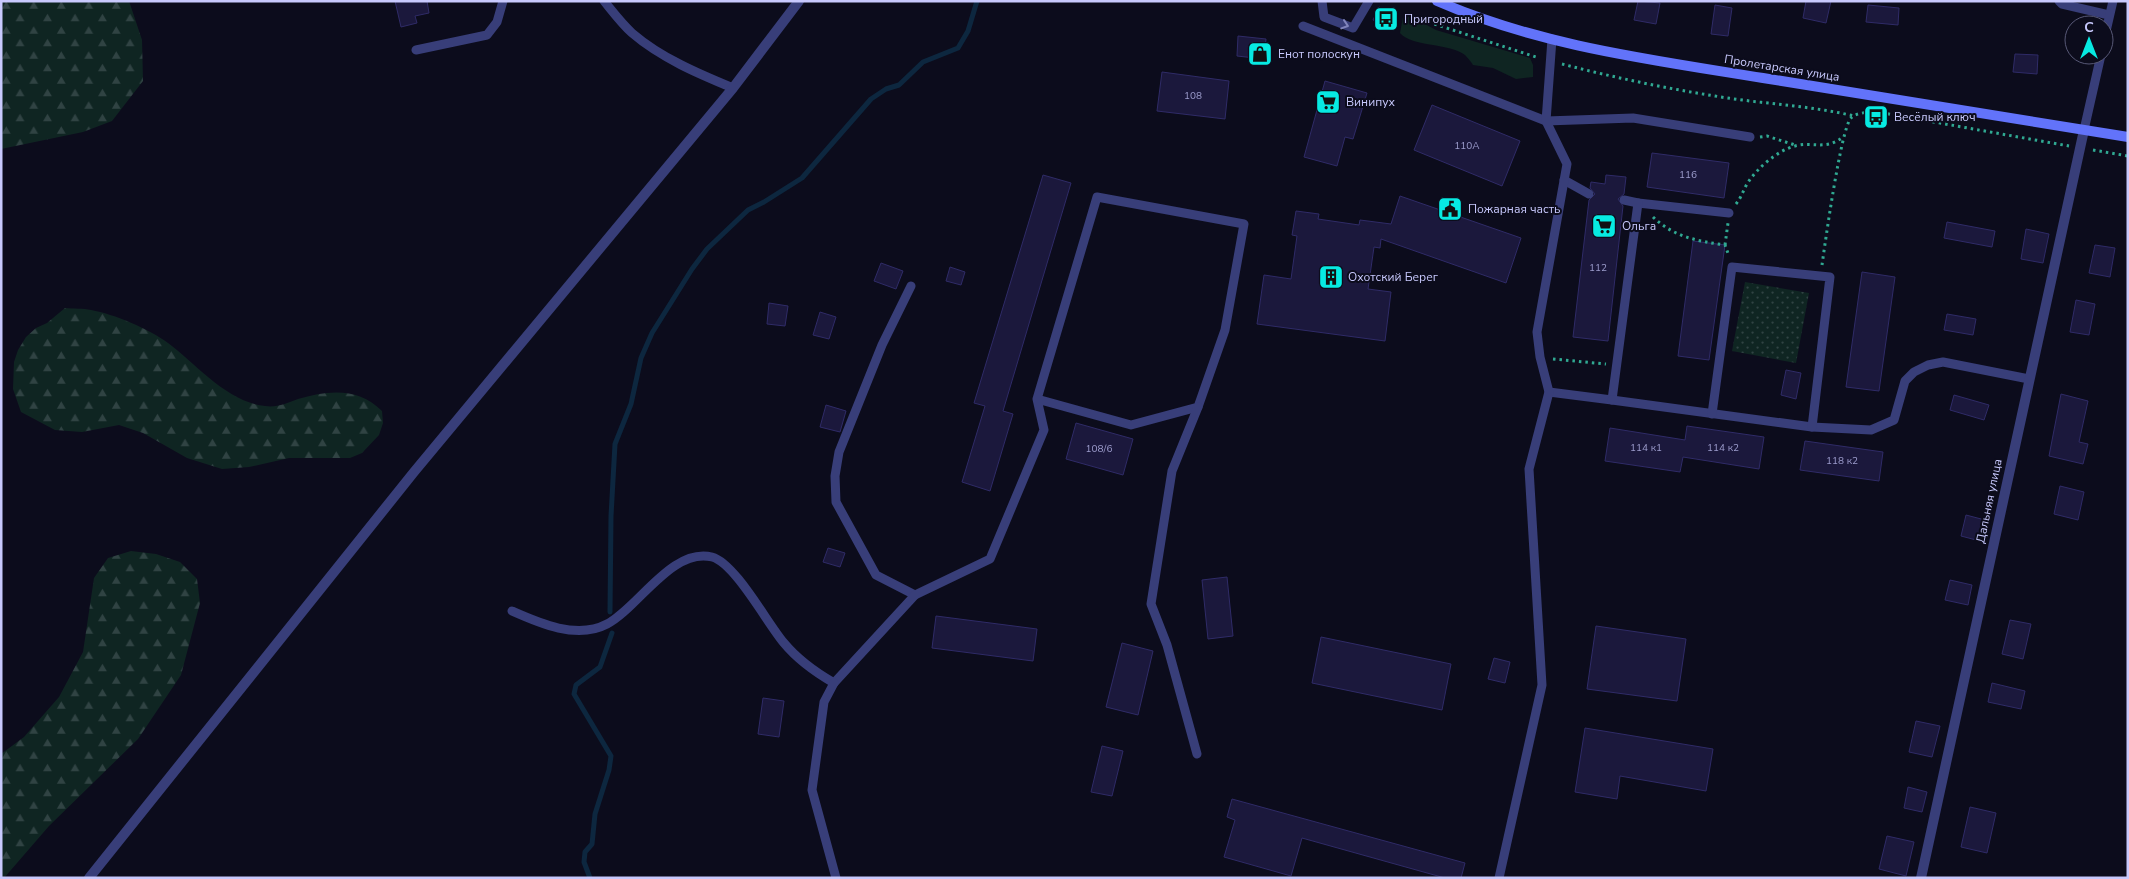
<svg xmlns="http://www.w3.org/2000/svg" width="2129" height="879" viewBox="0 0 2129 879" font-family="'Nunito Sans',sans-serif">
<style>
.grass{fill:#0f2522}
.forest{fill:url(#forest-firs)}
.park{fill:url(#park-dots)}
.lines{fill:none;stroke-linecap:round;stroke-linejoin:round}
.stream{stroke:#0d273f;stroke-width:5}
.building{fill:#1b183c;stroke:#2f2b67}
.path{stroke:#30a992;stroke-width:3;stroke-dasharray:2.5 4;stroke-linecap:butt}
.service{stroke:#383e79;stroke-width:9}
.minor{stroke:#383e79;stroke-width:10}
.secondary{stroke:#6273fa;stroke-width:10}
.oneway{stroke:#8084bb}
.labels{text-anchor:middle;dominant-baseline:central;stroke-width:4;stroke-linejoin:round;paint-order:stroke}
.number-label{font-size:10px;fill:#9d9dcd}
.poi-label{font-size:12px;fill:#c8c9fd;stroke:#0c0c1c;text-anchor:start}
.street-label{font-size:12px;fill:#c8c9fd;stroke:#0c0c1c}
</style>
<defs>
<pattern id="forest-firs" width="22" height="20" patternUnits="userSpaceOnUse" patternTransform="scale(1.25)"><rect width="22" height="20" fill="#0f2522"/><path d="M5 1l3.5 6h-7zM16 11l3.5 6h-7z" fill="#304343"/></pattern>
<pattern id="park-dots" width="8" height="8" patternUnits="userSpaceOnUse" patternTransform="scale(1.25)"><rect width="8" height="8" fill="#0f2522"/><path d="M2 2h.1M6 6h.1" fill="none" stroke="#304343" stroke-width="1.8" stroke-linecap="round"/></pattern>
</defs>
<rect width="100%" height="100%" fill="#0c0c1c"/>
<path class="grass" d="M1408,15L1436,30L1530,58L1533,65V77L1516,79L1493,68L1473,65C1471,62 1468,58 1465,55C1450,43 1412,47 1400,33L1403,17Z"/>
<g class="forest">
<path d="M1,1H129L142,40L143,81L112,121L83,132L1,149Z"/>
<path d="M65,308C73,309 83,308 91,310C114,314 149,329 168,343C196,364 227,402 265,406C276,408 288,403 298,399C328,390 359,387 382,411L383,423L379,435L362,453L350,458H289L249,467L222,469L187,458L143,433L119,425L82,432L55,430L21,412L13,389L14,362L18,350L26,337L36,328L47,323Z"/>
<path d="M131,551L156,554L180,562L197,579L200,603L181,675L138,739L49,826L4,878H1V754L24,737L59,697L83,652L94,578L108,558Z"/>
</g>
<path class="park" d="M1745,282L1809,293L1796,363L1732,351Z"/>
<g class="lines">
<g class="stream">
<path d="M610,612L611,516L615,444L631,404L641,358L652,333L692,269L707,249L748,210L764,202L802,178L871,99L886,89L899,85L923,62L958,48L968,31L977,1"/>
<path d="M590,878L584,862L585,852L592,844L595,814L609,770L611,756L574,694L576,685L600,667L612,633"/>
</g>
</g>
<g class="building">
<path d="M395,1H427L429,13L415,16L417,23L401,27Z"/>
<path d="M1638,1L1660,3L1656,24L1634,20Z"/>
<path d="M1806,1H1831L1826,23L1803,18Z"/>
<path d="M1715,5L1732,8L1728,36L1711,34Z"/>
<path d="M1868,5L1899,8L1898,25L1866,22Z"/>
<path d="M1379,7L1397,16L1391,28L1373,20Z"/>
<path d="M1238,36L1266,39L1264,59L1237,56Z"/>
<path d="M2015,54L2038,55L2037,74L2013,72Z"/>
<path d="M1162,72L1229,81L1225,119L1157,111Z"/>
<path d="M1325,81L1367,93L1353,139L1345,137L1337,166L1304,157Z"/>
<path d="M1432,105L1520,141L1502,186L1414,150Z"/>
<path d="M1652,153L1729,163L1724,198L1647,187Z"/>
<path d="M1043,175L1071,183L1003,411L1013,414L990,491L962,482L985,406L974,403Z"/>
<path d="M1606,175L1626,177L1624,194L1618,199L1623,206L1608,341L1573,337L1589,200L1595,194L1590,188L1591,182L1605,184Z"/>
<path d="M1400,196L1521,238L1506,283L1381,239L1380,248L1374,247L1368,289L1391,292L1385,341L1257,324L1264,275L1291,279L1297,236L1292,235L1296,211L1319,214L1318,219L1359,225L1360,220L1391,224Z"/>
<path d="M1947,222L1995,231L1992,247L1944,238Z"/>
<path d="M2026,229L2049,234L2043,263L2021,259Z"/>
<path d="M1693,241L1725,245L1709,360L1678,356Z"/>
<path d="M2095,245L2115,248L2110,277L2089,273Z"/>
<path d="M881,263L903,271L896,289L874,281Z"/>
<path d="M950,267L965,272L961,285L946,281Z"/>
<path d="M1862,272L1895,277L1879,391L1846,387Z"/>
<path d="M2076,300L2095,304L2089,335L2070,332Z"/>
<path d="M769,303L788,306L785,326L767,324Z"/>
<path d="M820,312L836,317L829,339L813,335Z"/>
<path d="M1947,314L1976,319L1973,335L1944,330Z"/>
<path d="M1786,370L1801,373L1796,399L1781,395Z"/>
<path d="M2061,394L2088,401L2079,442L2088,444L2083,464L2049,456Z"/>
<path d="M1954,395L1989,405L1984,420L1950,410Z"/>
<path d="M826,405L846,411L840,432L820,427Z"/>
<path d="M1076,423L1133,439L1123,475L1066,459Z"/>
<path d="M1687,426L1764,437L1759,469L1683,457L1680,472L1605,461L1610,428L1685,440Z"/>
<path d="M1805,441L1883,452L1879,481L1800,470Z"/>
<path d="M2060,486L2084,492L2078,520L2054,514Z"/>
<path d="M1966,515L1985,520L1980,541L1961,536Z"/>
<path d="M828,548L845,553L840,567L823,562Z"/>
<path d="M1227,577L1233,636L1208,639L1202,580Z"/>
<path d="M1950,580L1972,585L1968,605L1945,600Z"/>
<path d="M936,616L1037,629L1033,661L932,648Z"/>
<path d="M2010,620L2031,624L2023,659L2002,654Z"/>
<path d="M1596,626L1686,639L1677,701L1587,689Z"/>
<path d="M1321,637L1451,664L1442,710L1312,683Z"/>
<path d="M1122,643L1153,651L1138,715L1106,707Z"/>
<path d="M1494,658L1510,662L1505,683L1488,679Z"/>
<path d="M1992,683L2025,691L2021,709L1988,702Z"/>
<path d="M763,698L784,701L779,737L758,734Z"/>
<path d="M1916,721L1940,726L1932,757L1909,752Z"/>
<path d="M1585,728L1713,749L1706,791L1620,776L1617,799L1575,792Z"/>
<path d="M1102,746L1123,751L1112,796L1091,792Z"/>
<path d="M1908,787L1927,792L1922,812L1904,808Z"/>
<path d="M1232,799L1465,863L1461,878H1445L1302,838L1291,876L1224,857L1235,820L1227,817Z"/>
<path d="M1970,807L1996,813L1987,853L1961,847Z"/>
<path d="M1887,836L1914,842L1906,876L1879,869Z"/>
</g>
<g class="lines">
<g class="path">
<path d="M1422,20L1539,58"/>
<path d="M1562,64C1612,77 1664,88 1715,96C1761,104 1808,105 1854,116"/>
<path d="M1760,137L1767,136L1795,145"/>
<path d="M2093,150L2128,156"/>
<path d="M1736,204C1741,198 1743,191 1747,184C1756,169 1778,150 1795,146C1813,141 1825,151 1843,137"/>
<path d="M1653,217C1674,237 1697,241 1725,245L1729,256"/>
<path d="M1725,245L1728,223"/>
<path d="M1822,265C1825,244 1841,128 1851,118C1855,113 1866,113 1872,111L2069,146"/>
<path d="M1553,359L1606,364"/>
</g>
<g class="service">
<path d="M604,1C613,12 622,24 632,33C661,58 699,74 733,88"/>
<path d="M1322,1L1324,17L1353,28L1369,1"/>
<path d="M2059,1L2062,4L2109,15"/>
<path d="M1303,26L1546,121L1633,118L1750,137"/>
<path d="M2104,40L2113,1"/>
<path d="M416,50L487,35L497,22L503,1"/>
<path d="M2084,130L2101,55"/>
<path d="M1564,180L1589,194"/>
<path d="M1638,203L1729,213"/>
<path d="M911,286L882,345L839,452L835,476L836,502L876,575L915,595"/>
<path d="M1549,392L1612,400L1638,203L1624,200"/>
<path d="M1612,400L1812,427L1871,430L1894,420L1905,381L1914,372L1928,365L1943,362L2029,379"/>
<path d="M1712,414L1732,267L1830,277L1812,427"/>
<path d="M512,611C539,623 577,640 607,624C638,608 672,547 712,557C735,563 767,623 784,643C798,660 815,672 834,683L915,595L990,559L1044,430L1037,399L1097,197L1244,224L1225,330L1198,407L1131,425L1037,399"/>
<path d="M834,683L824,702L812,790L836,878"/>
<path d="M1197,754L1167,645L1151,604L1172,471L1198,407"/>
<path d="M1499,878L1542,685L1529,469L1549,392L1540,357L1537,332L1567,164L1546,121L1552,39"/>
</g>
<g class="minor">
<path d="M89,878L414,472L733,88L799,1"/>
<path d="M1921,878L2084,130"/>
</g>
<path class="secondary" d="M1437,1C1540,46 1653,60 1763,78C1884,98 2006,117 2128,137"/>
</g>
<defs><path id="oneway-chevron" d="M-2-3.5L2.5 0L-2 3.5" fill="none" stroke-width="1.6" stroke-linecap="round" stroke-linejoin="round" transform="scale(1.25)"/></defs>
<use class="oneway" href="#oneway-chevron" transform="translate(1345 25) rotate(18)"/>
<defs>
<symbol id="bus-square" viewBox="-11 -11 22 22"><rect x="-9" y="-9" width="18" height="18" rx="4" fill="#07eae2" stroke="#0c0c1c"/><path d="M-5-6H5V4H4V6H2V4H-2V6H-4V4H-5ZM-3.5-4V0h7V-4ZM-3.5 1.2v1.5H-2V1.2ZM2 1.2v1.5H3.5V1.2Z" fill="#111"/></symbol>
<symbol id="shop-square" viewBox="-11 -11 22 22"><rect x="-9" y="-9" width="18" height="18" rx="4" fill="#07eae2" stroke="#0c0c1c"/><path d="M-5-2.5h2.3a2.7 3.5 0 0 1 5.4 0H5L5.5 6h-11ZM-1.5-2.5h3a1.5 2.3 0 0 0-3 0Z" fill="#111"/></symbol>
<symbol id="supermarket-square" viewBox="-11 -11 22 22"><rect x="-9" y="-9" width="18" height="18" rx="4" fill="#07eae2" stroke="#0c0c1c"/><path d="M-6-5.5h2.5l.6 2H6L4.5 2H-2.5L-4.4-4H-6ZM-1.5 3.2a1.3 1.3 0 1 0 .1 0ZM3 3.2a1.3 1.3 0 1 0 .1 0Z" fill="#111"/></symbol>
<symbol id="civic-square" viewBox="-11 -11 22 22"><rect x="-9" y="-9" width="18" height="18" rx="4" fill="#07eae2" stroke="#0c0c1c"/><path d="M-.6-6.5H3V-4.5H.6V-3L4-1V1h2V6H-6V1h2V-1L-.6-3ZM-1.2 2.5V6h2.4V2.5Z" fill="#111"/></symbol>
<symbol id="building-square" viewBox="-11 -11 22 22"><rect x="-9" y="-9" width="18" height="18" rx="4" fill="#07eae2" stroke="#0c0c1c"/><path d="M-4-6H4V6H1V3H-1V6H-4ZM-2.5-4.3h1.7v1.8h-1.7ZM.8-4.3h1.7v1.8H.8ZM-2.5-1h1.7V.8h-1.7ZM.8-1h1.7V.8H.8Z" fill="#111"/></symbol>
</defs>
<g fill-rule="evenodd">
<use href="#bus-square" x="1372" y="5" width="28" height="28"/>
<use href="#shop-square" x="1246" y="40" width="28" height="28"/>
<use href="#supermarket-square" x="1314" y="88" width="28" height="28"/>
<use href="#bus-square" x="1862" y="103" width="28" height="28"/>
<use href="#civic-square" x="1436" y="195" width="28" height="28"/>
<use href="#supermarket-square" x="1590" y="212" width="28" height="28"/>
<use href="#building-square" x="1317" y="263" width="28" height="28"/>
</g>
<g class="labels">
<g class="number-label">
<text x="1193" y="96">108</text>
<text x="1467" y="146">110А</text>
<text x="1688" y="175">116</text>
<text x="1598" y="268">112</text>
<text x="1646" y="448">114 к1</text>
<text x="1723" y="448">114 к2</text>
<text x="1099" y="449">108/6</text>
<text x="1842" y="461">118 к2</text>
</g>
<g class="poi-label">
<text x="1404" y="19">Пригородный</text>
<text x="1278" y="54">Енот полоскун</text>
<text x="1346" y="102">Винипух</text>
<text x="1894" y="117">Весёлый ключ</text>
<text x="1468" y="209">Пожарная часть</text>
<text x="1622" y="226">Ольга</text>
<text x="1348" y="277">Охотский Берег</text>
</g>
<g class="street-label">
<text transform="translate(1782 68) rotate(9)">Пролетарская улица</text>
<text transform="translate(1989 501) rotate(-78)">Дальняя улица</text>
</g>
</g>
<rect width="2129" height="879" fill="none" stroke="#c8c9fd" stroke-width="5"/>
<g transform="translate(2089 40)"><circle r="24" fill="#0c0c1c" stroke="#575876"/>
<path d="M0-4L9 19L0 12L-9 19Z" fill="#07eae2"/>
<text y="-8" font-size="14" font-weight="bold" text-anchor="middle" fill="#c8c9fd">С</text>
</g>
</svg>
